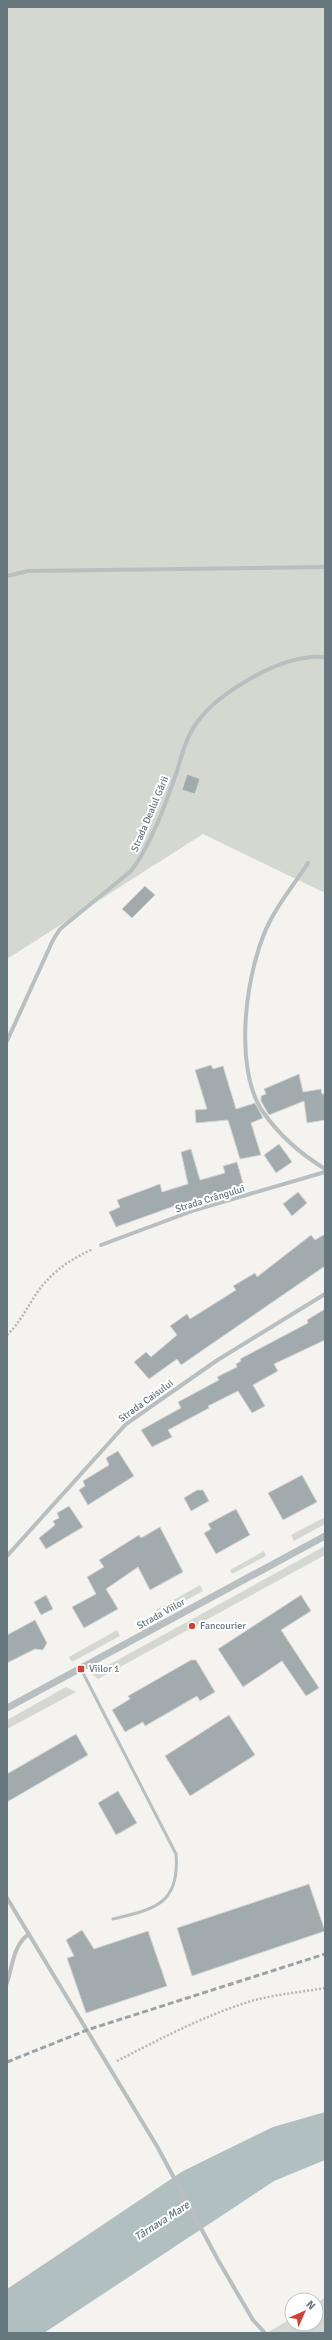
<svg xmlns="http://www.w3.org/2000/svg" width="332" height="2340" viewBox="0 0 332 2340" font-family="Signika,sans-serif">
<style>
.green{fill:#d4d8d0}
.water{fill:#b1bfc1}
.building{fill:#a1aaad;stroke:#d5d4d3}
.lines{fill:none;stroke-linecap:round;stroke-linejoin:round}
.path{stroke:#b3b7b8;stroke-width:2.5;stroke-dasharray:2 2;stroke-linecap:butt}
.service{stroke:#b9bec0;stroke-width:3}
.minor{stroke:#b9bec0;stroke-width:4}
.tertiary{stroke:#b9bec0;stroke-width:7}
.rail{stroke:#9ba3a6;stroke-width:3;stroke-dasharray:6 3;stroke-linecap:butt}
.poi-dot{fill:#cf4135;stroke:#fff;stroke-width:1.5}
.labels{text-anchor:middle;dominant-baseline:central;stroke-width:4;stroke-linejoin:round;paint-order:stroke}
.street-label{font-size:10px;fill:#66777e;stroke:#fff}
.poi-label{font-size:10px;fill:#66777e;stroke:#fff;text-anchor:start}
.water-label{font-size:11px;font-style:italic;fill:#62787b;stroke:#fff}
</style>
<rect width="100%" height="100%" fill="#f4f3f0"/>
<g class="green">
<path d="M7,7H325V893L203,834L7,959Z"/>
<path d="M325,1517V1524L294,1541L291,1535Z"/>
<path d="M325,1546V1555L98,1679L92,1674Z"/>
<path d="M264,1551L266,1556L232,1574L230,1570Z"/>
<path d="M200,1585L203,1591L159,1615L156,1610Z"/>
<path d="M117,1630L120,1636L72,1662L69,1657Z"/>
<path d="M66,1687L76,1692L7,1729V1720Z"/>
<path d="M325,2298V2333H267L292,2318V2324H316V2303Z"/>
</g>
<path class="water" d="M325,2112V2160L274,2181L44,2333H7V2289L183,2171L273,2127Z"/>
<g class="building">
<path d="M187,774L200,779L195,794L182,790Z"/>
<path d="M145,886L155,895L132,918L122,909Z"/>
<path d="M211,1065L213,1069L223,1066L236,1109L255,1103L263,1118L251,1123L261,1155L240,1159L228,1120L196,1123L195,1110L207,1109L195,1070Z"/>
<path d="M299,1074L303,1092L321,1089L322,1094H325V1120L307,1123L304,1101L269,1115L266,1110L261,1101V1096L266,1094L264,1089Z"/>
<path d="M279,1144L292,1162L276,1173L264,1155Z"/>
<path d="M191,1149L200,1180L225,1173L223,1166L237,1162L244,1187L180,1204L116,1227L109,1212L120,1207L117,1200L160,1184L162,1192L188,1184L181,1152Z"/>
<path d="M298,1192L307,1203L292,1216L283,1204Z"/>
<path d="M325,1234V1266L181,1365L177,1359L149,1379L134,1362L146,1352L151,1357L177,1335L170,1326L187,1314L190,1319L236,1290L233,1286L255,1273L257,1277L311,1235L315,1240Z"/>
<path d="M325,1309V1340L274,1364L278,1371L253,1385L265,1406L252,1413L238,1391L208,1406L209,1408L168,1430L172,1437L152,1447L141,1430L181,1408L178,1402L219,1380L217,1377L237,1367L236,1364L241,1361L240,1359L308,1323L307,1320Z"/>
<path d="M118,1451L134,1476L88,1505L79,1490L85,1486L83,1481L109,1465L106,1458Z"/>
<path d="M302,1475L317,1502L283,1520L268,1493Z"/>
<path d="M197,1490H203L209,1501L191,1511L184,1498Z"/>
<path d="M69,1506L83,1527L46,1549L39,1538L55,1525L53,1521L59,1518L57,1513Z"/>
<path d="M236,1509L250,1535L216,1554L204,1533L211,1529L208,1524Z"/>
<path d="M160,1527L183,1572L150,1590L138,1567L106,1589L118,1609L84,1628L72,1607L96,1594L87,1577L104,1567L99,1560L139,1535L141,1538Z"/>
<path d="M46,1595L53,1609L41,1615L34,1602Z"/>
<path d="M301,1595L311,1611L281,1630L319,1688L306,1696L282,1661L243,1687L218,1649Z"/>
<path d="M35,1620L47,1643L43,1650L35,1649L7,1663V1635Z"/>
<path d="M191,1660H196L215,1692L200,1701L197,1696L145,1726L143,1722L125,1732L112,1710L130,1699L128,1696Z"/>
<path d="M229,1715L255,1755L190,1796L165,1756Z"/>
<path d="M76,1734L88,1755L7,1802V1774Z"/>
<path d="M118,1791L137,1823L116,1835L98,1803Z"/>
<path d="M309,1884L325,1931L192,1976L177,1928Z"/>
<path d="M82,1930L94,1949L148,1931L167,1986L86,2013L67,1958L74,1956L66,1940Z"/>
</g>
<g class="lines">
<g class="path">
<path d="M7,1335C21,1322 28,1305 39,1290C54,1270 71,1259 93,1249"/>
<path d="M117,2061C162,2038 207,2014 255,2000C278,1994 302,1992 325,1988"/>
</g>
<path class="service" d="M81,1669L176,1854C180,1904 155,1909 113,1919"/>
<g class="minor">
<path d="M7,576L28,571L325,567"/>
<path d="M308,863C296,882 280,901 270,921C246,967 232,1067 263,1112C279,1135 301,1154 325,1169"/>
<path d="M7,1041L53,940L60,929L131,871C151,845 166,803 177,771C182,754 187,735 198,721C212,702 235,687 255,676C277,664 300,655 325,657"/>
<path d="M101,1245L195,1210L325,1172"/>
<path d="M7,1556L126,1424L216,1361L325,1294"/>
<path d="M7,1898L158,2148L218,2260L253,2320L265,2333"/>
<path d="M7,1983C13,1965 13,1945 29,1934"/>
</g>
<path class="tertiary" d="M7,1708L325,1536"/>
<path class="rail" d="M7,2062L87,2030L325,1954"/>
</g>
<g class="poi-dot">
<circle cx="192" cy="1626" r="4"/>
<rect x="77" y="1665" width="8" height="8" rx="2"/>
</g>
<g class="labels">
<g class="street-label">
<text transform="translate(150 814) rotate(-67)">Strada Dealul Gării</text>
<text transform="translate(210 1199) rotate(-17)">Strada Crângului</text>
<text transform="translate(146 1401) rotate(-36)">Strada Caisului</text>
<text transform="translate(161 1614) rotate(-29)">Strada Viilor</text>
</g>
<g class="poi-label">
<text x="200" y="1626">Fancourier</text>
<text x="89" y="1669">Viilor 1</text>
</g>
<g class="water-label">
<text transform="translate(162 2221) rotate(-33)">Târnava Mare</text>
</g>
</g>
<rect width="332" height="2340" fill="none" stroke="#66777e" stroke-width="16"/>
<g transform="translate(304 2312) rotate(45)"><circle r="19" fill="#ffffff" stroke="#c2c9cb"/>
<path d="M0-3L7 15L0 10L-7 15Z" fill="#cf4135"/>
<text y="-6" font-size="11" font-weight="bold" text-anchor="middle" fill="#66777e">N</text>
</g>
</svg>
